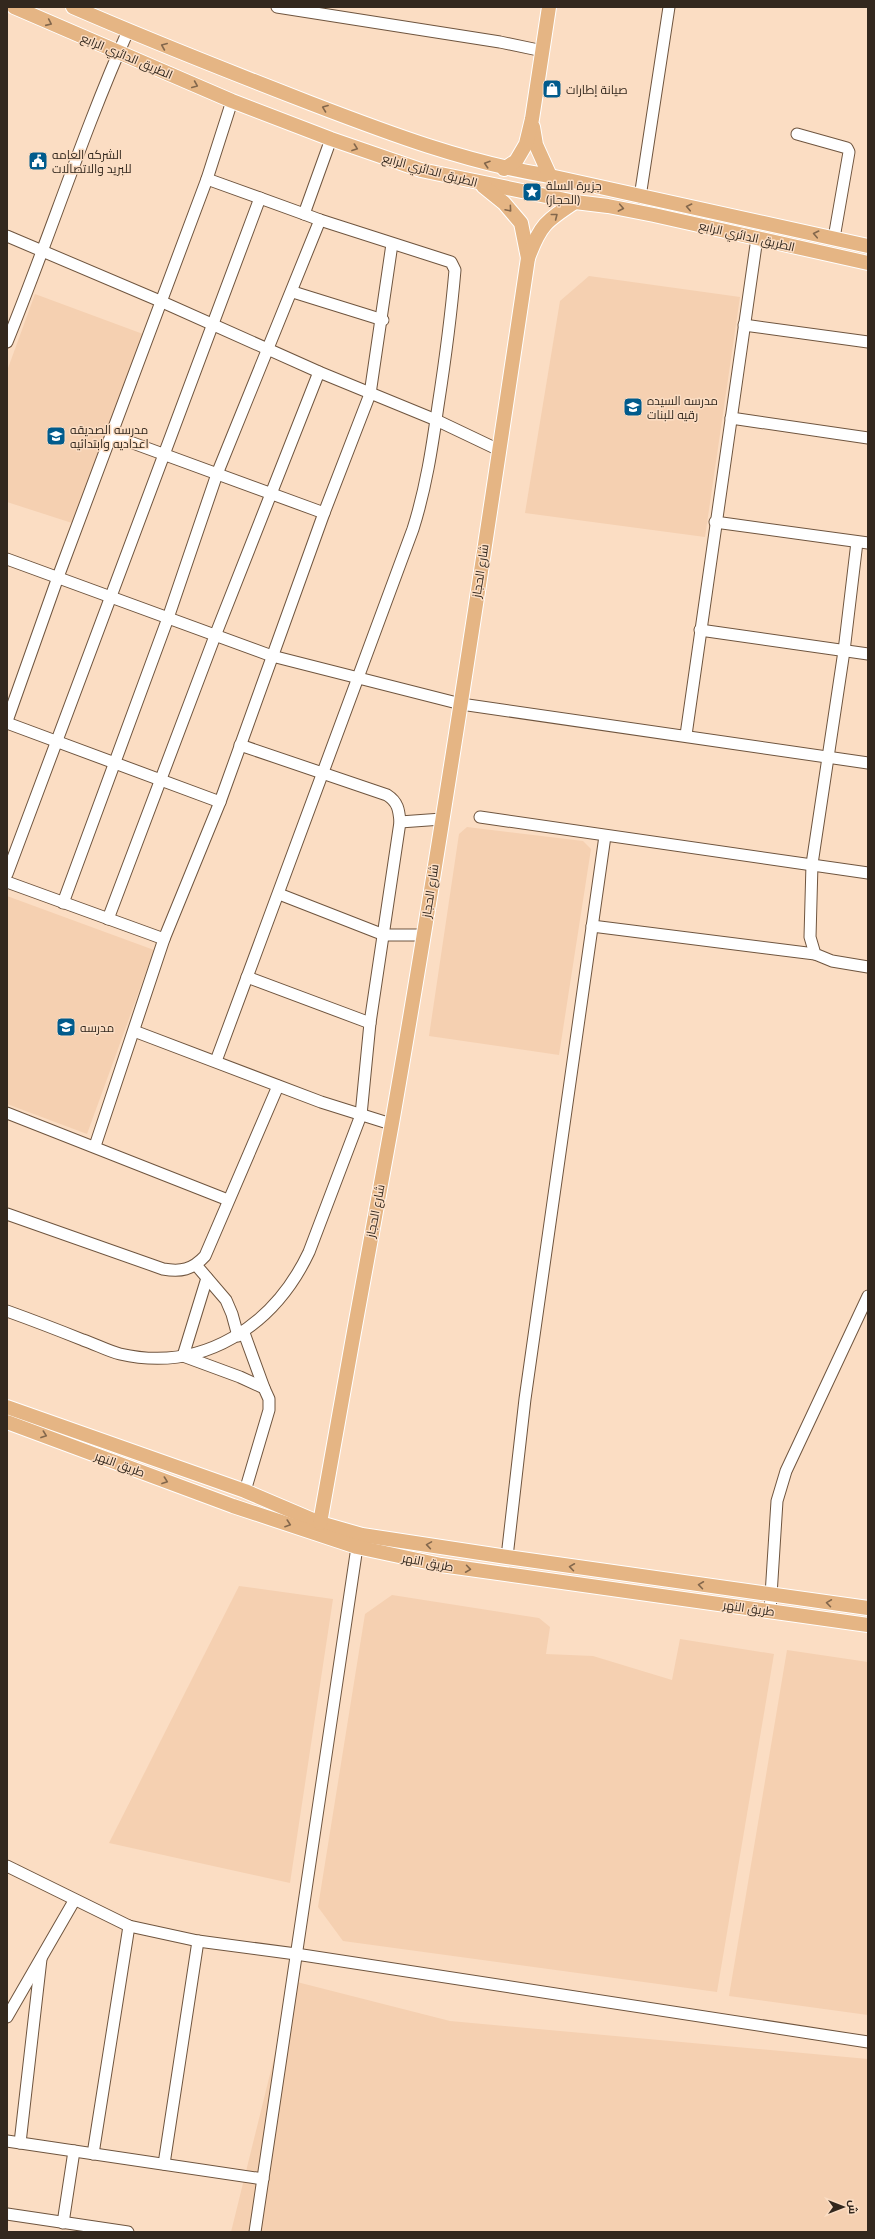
<svg xmlns="http://www.w3.org/2000/svg" width="875" height="2239" viewBox="0 0 875 2239" font-family="Lato,Cairo,sans-serif">
<style>
.built{fill:#f5d0b1}
.lines{fill:none;stroke-linecap:round;stroke-linejoin:round}
.minor-casing{stroke:#6f553f;stroke-width:13}
.major-casing{stroke:#fff;stroke-width:16}
.minor{stroke:#fff;stroke-width:11}
.major{stroke:#e5b584;stroke-width:14}
.oneway{stroke:#83674c}
.labels{text-anchor:middle;dominant-baseline:central;stroke-width:3;stroke-linejoin:round;paint-order:stroke}
.street-label{font-size:12px;fill:#33281e;stroke:#fbddc3}
.poi-label{font-size:12px;fill:#33281e;stroke:#fbddc3;text-anchor:start}
</style>
<rect width="100%" height="100%" fill="#fbddc3"/>
<g class="built">
<path d="M589,276L740,297L705,537L525,513L560,301Z"/>
<path d="M35,294L143,334L72,523L7,502V371Z"/>
<path d="M467,827L583,841L591,849L559,1055L429,1036L459,834Z"/>
<path d="M7,896L154,950L87,1134L7,1104Z"/>
<path d="M239,1586L333,1599L290,1883L109,1843Z"/>
<path d="M392,1595L539,1618L550,1627L546,1654L593,1656L672,1680L680,1639L774,1654L717,1992L343,1941L318,1907L365,1614Z"/>
<path d="M787,1650L868,1662V2015L729,1996Z"/>
<path d="M293,1981L450,2021L868,2059V2232H231Z"/>
</g>
<g class="lines">
<defs>
<g id="minor">
<path d="M277,7L500,42L543,51"/>
<path d="M797,134L847,148L849,152L834,238"/>
<path d="M207,179L304,214"/>
<path d="M640,197L669,7"/>
<path d="M7,236L160,301L319,372L436,420L499,450"/>
<path d="M293,292L383,320"/>
<path d="M744,325L868,342"/>
<path d="M7,342C49,239 83,132 128,31"/>
<path d="M731,418L868,438"/>
<path d="M111,435L324,513"/>
<path d="M715,522L868,543"/>
<path d="M857,542L844,651L812,864L810,937L815,954L832,961L868,967"/>
<path d="M7,559L272,656L461,704L868,763"/>
<path d="M700,630L868,654"/>
<path d="M7,721L58,577L207,179L232,101"/>
<path d="M7,723L220,802"/>
<path d="M686,735L757,238"/>
<path d="M480,817L868,873"/>
<path d="M400,822L442,819"/>
<path d="M7,874L260,198"/>
<path d="M7,882L164,939"/>
<path d="M279,894L384,935H423"/>
<path d="M63,903L168,618L217,474L320,220L304,214L331,139"/>
<path d="M108,919L215,636L319,372"/>
<path d="M592,926L815,954"/>
<path d="M247,977L370,1023"/>
<path d="M134,1031L321,1102L391,1124"/>
<path d="M216,1061L413,529C426,488 432,448 438,406C445,361 451,316 455,270L451,262L320,220"/>
<path d="M7,1113L228,1200"/>
<path d="M95,1146L164,939L220,802L324,513L370,394L392,244"/>
<path d="M7,1214L163,1269C181,1272 192,1270 205,1256L278,1086"/>
<path d="M196,1265L226,1300L232,1314L238,1336"/>
<path d="M207,1278L183,1356L240,1377L264,1388L269,1399V1410L245,1491"/>
<path d="M7,1311C32,1320 58,1330 83,1340C95,1344 108,1351 120,1354C203,1373 274,1326 309,1252L361,1115L370,1023L400,822C399,810 398,802 387,795L240,745"/>
<path d="M244,1333L264,1388"/>
<path d="M507,1557L525,1399L605,836"/>
<path d="M770,1611L777,1501L786,1471L868,1296"/>
<path d="M7,1866L129,1926L198,1941L296,1954L868,2042"/>
<path d="M7,2017L74,1901"/>
<path d="M7,2141L263,2179"/>
<path d="M20,2143L41,1959"/>
<path d="M93,2154L129,1926"/>
<path d="M164,2164L198,1941"/>
<path d="M7,2214L128,2232"/>
<path d="M63,2223L74,2151"/>
<path d="M255,2232L357,1547"/>
</g>
<g id="major">
<path d="M14,7L232,101L331,139L421,170L575,202L608,206L654,215L868,263"/>
<path d="M73,7C151,41 230,72 310,103C388,133 467,163 550,176L868,246"/>
<path d="M533,127L536,145L550,176"/>
<path d="M504,169L516,161L526,144L532,119L549,7"/>
<path d="M483,186L504,203L521,223L528,258"/>
<path d="M7,1407L245,1491L320,1523L362,1535L507,1557L868,1608"/>
<path d="M7,1422L233,1506L357,1547L441,1565L868,1625"/>
<path d="M320,1523C343,1389 368,1257 392,1123C442,836 485,547 528,258C540,225 546,221 575,202"/>
</g>
</defs>
<use href="#minor" class="minor-casing"/>
<use href="#major" class="major-casing"/>
<use href="#minor" class="minor"/>
<use href="#major" class="major"/>
</g>
<defs><path id="oneway-chevron" d="M-2-3.5L2.5 0L-2 3.5" fill="none" stroke-width="1.6" stroke-linecap="round" stroke-linejoin="round"/></defs>
<g class="oneway">
<use href="#oneway-chevron" transform="translate(49 23) rotate(24)"/>
<use href="#oneway-chevron" transform="translate(164 46) rotate(-157)"/>
<use href="#oneway-chevron" transform="translate(195 85) rotate(23)"/>
<use href="#oneway-chevron" transform="translate(325 108) rotate(-159)"/>
<use href="#oneway-chevron" transform="translate(355 148) rotate(20)"/>
<use href="#oneway-chevron" transform="translate(487 164) rotate(-162)"/>
<use href="#oneway-chevron" transform="translate(689 207) rotate(-168)"/>
<use href="#oneway-chevron" transform="translate(621 208) rotate(11)"/>
<use href="#oneway-chevron" transform="translate(509 209) rotate(49)"/>
<use href="#oneway-chevron" transform="translate(555 216) rotate(-38)"/>
<use href="#oneway-chevron" transform="translate(816 234) rotate(-168)"/>
<use href="#oneway-chevron" transform="translate(44 1435) rotate(20)"/>
<use href="#oneway-chevron" transform="translate(165 1481) rotate(20)"/>
<use href="#oneway-chevron" transform="translate(288 1524) rotate(19)"/>
<use href="#oneway-chevron" transform="translate(429 1545) rotate(-171)"/>
<use href="#oneway-chevron" transform="translate(572 1567) rotate(-172)"/>
<use href="#oneway-chevron" transform="translate(468 1569) rotate(8)"/>
<use href="#oneway-chevron" transform="translate(701 1585) rotate(-172)"/>
<use href="#oneway-chevron" transform="translate(829 1603) rotate(-172)"/>
</g>
<defs>
<symbol id="shop-square" viewBox="-11 -11 22 22"><rect x="-9" y="-9" width="18" height="18" rx="4" fill="#015b8c" stroke="#fbddc3"/><path d="M-5-2.5h2.3a2.7 3.5 0 0 1 5.4 0H5L5.5 6h-11ZM-1.5-2.5h3a1.5 2.3 0 0 0-3 0Z" fill="#fff"/></symbol>
<symbol id="civic-square" viewBox="-11 -11 22 22"><rect x="-9" y="-9" width="18" height="18" rx="4" fill="#015b8c" stroke="#fbddc3"/><path d="M-.6-6.5H3V-4.5H.6V-3L4-1V1h2V6H-6V1h2V-1L-.6-3ZM-1.2 2.5V6h2.4V2.5Z" fill="#fff"/></symbol>
<symbol id="sight-square" viewBox="-11 -11 22 22"><rect x="-9" y="-9" width="18" height="18" rx="4" fill="#015b8c" stroke="#fbddc3"/><path d="M0-6L1.8-2.2L6-1.7L2.9 1.2L3.7 5.4L0 3.3L-3.7 5.4L-2.9 1.2L-6-1.7L-1.8-2.2Z" fill="#fff"/></symbol>
<symbol id="school-square" viewBox="-11 -11 22 22"><rect x="-9" y="-9" width="18" height="18" rx="4" fill="#015b8c" stroke="#fbddc3"/><path d="M0-5L7-2L0 1L-7-2ZM-4 1L0 2.5L4 1V4Q0 6-4 4Z" fill="#fff"/></symbol>
</defs>
<g fill-rule="evenodd">
<use href="#shop-square" x="541" y="78" width="22" height="22"/>
<use href="#civic-square" x="27" y="150" width="22" height="22"/>
<use href="#sight-square" x="521" y="181" width="22" height="22"/>
<use href="#school-square" x="622" y="396" width="22" height="22"/>
<use href="#school-square" x="45" y="425" width="22" height="22"/>
<use href="#school-square" x="55" y="1016" width="22" height="22"/>
</g>
<g class="labels">
<g class="street-label">
<text transform="translate(127 56) rotate(23)">الطريق الدائري الرابع</text>
<text transform="translate(430 170) rotate(15)">الطريق الدائري الرابع</text>
<text transform="translate(747 236) rotate(13)">الطريق الدائري الرابع</text>
<text transform="translate(480 571) rotate(-81)">شارع الحجاز</text>
<text transform="translate(430 891) rotate(-81)">شارع الحجاز</text>
<text transform="translate(375 1211) rotate(-79)">شارع الحجاز</text>
<text transform="translate(120 1464) rotate(20)">طريق النهر</text>
<text transform="translate(428 1562) rotate(11)">طريق النهر</text>
<text transform="translate(749 1608) rotate(8)">طريق النهر</text>
</g>
<g class="poi-label">
<text x="566" y="89">صيانة إطارات</text>
<text x="52" y="154">الشركه العامه<tspan x="52" dy="14">للبريد والاتصالات</tspan></text>
<text x="546" y="185">جزيرة السلة<tspan x="546" dy="14">(الحجاز)</tspan></text>
<text x="647" y="400">مدرسه السيده<tspan x="647" dy="14">رقيه للبنات</tspan></text>
<text x="70" y="429">مدرسه الصديقه<tspan x="70" dy="14">اعداديه وابتدائيه</tspan></text>
<text x="80" y="1027">مدرسه</text>
</g>
</g>
<rect width="875" height="2239" fill="none" stroke="#33281e" stroke-width="16"/>
<g transform="translate(843 2207) rotate(90)" stroke="#fbddc3" stroke-width="3" paint-order="stroke">
<path d="M0-3L7 15L0 10L-7 15Z" fill="#33281e"/>
<text y="-6" font-size="11" font-weight="bold" text-anchor="middle" fill="#33281e">ش</text>
</g>
</svg>
